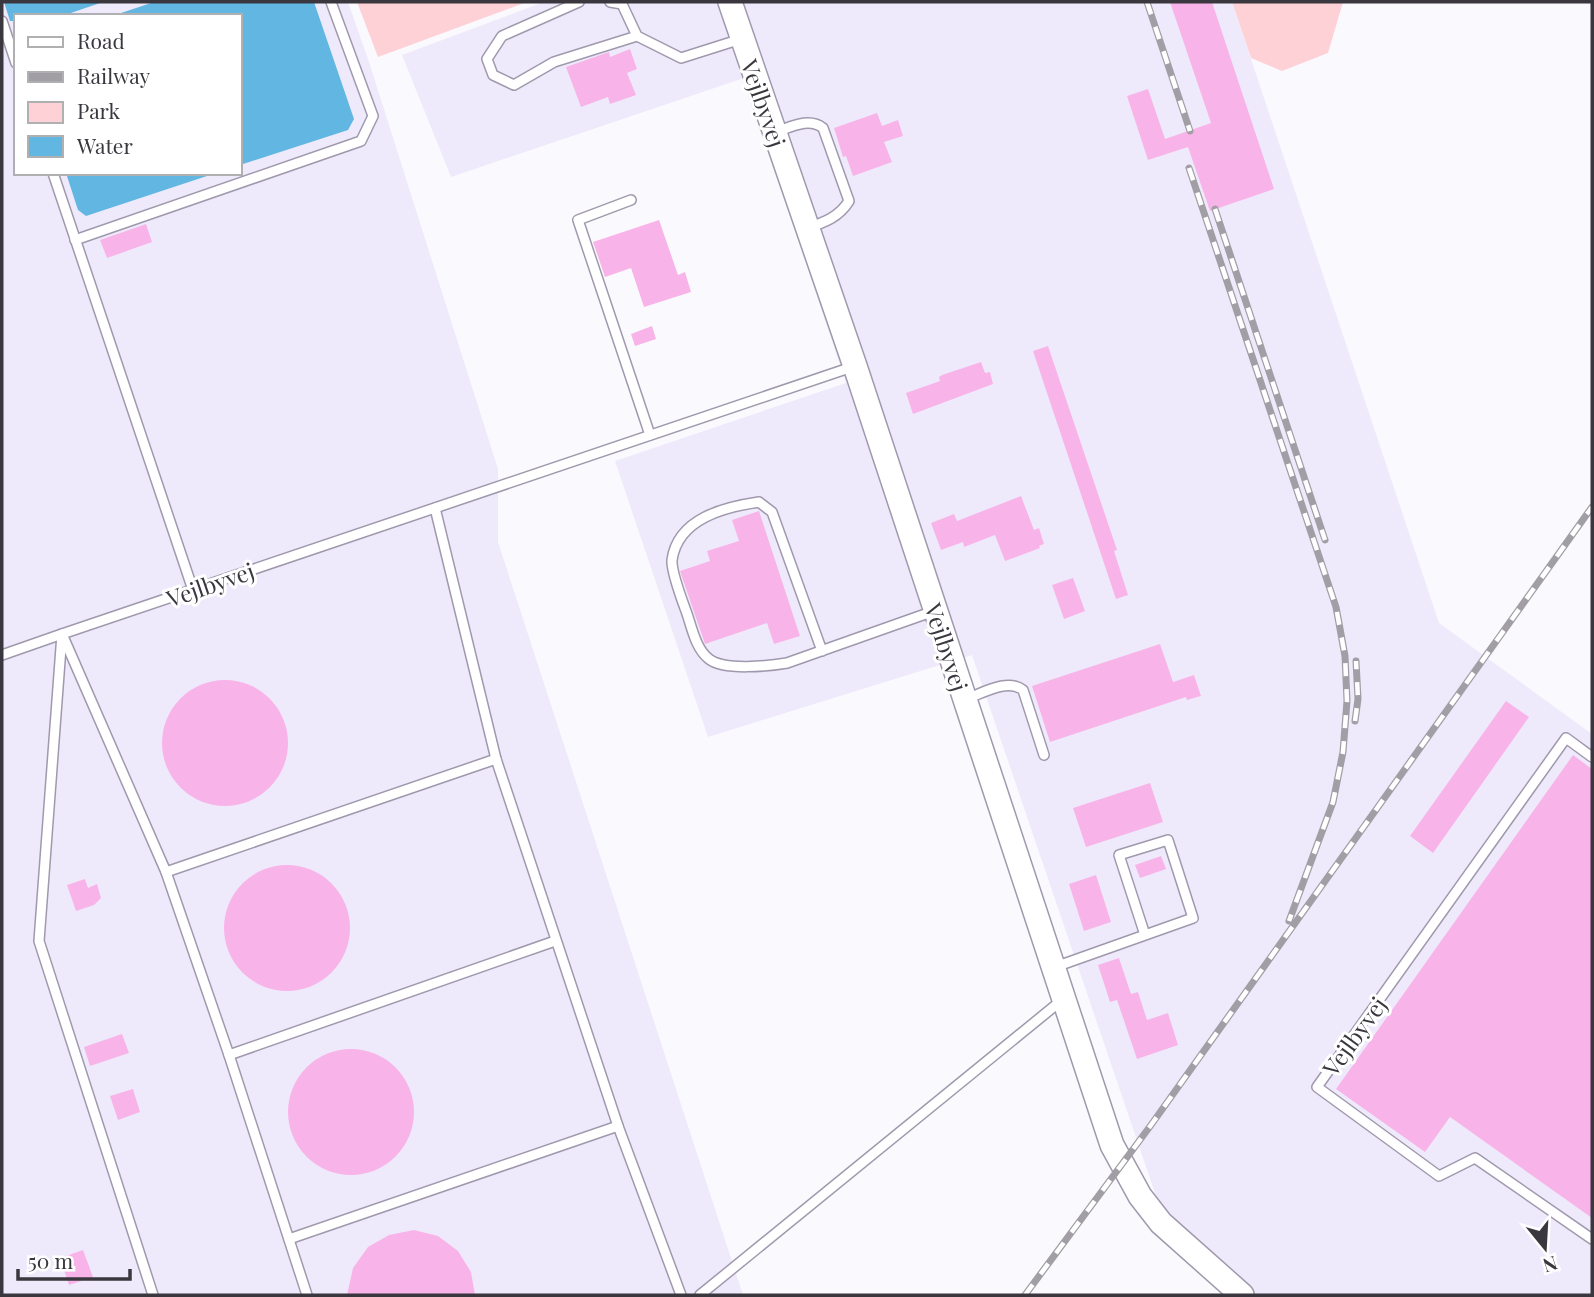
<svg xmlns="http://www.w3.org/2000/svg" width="1594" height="1297" viewBox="0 0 1594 1297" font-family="'Playfair Display',serif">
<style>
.built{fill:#efeafb;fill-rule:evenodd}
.green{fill:#fed1d7}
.water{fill:#61b6e2}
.building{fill:#f8b4e9}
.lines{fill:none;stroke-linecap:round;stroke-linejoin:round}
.service-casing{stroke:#a099ad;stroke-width:12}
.tertiary-casing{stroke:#a099ad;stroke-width:26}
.service{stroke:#fff;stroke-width:9}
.tertiary{stroke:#fff;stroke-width:23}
.rail-casing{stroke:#a19fa5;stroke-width:7}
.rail{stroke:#fff;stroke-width:4.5;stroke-dasharray:13;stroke-linecap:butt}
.labels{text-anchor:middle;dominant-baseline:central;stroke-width:6;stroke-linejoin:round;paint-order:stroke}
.street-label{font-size:23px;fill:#3a373f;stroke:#fff}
</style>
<rect width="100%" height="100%" fill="#faf9fd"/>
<g class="built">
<path d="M2,2H348L370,65L498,469V542L743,1295H2ZM16,16H240V173H16Z"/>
<path d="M544,2H1232L1439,623L1592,734V1295H1257L1160,1208L972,655L708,737L615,461L846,383L744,78L451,177L402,55Z"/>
</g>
<g class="green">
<path d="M357,2H527L378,57Z"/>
<path d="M1232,2H1343L1328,53L1282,71L1251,58Z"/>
</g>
<g class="water">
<path d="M4,2H103L62,16H16V21H10Z"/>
<path d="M154,2H314L354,119L348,130L240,165V16H112Z"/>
<path d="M66,173H216L86,216L78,210Z"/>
</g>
<g class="building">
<path d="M1170,2H1212L1274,189L1210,211L1188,147L1148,160L1127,96L1148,89L1165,139L1211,123Z"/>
<path d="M630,49L637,69L627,73L636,95L610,104L608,97L581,107L566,67L609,52L610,57Z"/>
<path d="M877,113L882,126L898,120L903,136L884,142L892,162L853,176L846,156L843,157L834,128Z"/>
<path d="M659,220L678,275L685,272L691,292L644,307L631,268L605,277L593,242Z"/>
<path d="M146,224L152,242L107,258L100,240Z"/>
<path d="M652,326L656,339L635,346L631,334Z"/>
<path d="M1048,346L1117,550L1114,551L1128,595L1116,599L1033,351Z"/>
<path d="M981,362L985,373L990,372L993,384L913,414L906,393L940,381L939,377L942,375Z"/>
<path d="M1021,496L1034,530L1039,528L1044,544L1039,546L1040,548L1005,561L995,535L964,547L963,542L941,550L931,523L954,514L957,521Z"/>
<path d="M759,511L800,636L774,644L767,623L705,644L680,571L710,561L707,551L739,541L732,520Z"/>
<path d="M1073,578L1085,611L1064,619L1052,585Z"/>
<path d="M1160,644L1173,682L1194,675L1201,696L1187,700L1186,697L1050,742L1032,686Z"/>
<circle cx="225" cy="743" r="63"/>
<path d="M1506,701L1529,717L1433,853L1410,836Z"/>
<path d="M1573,755L1592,769V1218L1450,1117L1425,1152L1336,1089Z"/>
<path d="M1150,783L1163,822L1086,847L1073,808Z"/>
<path d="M1161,856L1166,869L1140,878L1135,865Z"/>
<circle cx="287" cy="928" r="63"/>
<path d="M1096,875L1111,922L1084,931L1069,884Z"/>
<path d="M85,879L88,888L97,884L101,898L94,905L76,911L67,885Z"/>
<path d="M1119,958L1131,994L1138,992L1147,1020L1168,1013L1178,1045L1137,1059L1117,1000L1110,1002L1098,965Z"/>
<path d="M122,1034L129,1053L90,1066L84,1047Z"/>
<circle cx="351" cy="1112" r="63"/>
<path d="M133,1089L140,1112L118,1120L110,1096Z"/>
<path d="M414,1230L438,1236L458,1251L471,1272L475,1295H347L353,1268L368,1247L389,1235Z"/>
<path d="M83,1250L93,1277L69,1285L60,1258Z"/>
</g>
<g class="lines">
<defs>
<g id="service">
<path d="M579,2L502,36L487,59L493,75L514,85L554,62L637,36"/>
<path d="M610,2L622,4L637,36L681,58L741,39"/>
<path d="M2,21L16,63"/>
<path d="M776,132C791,127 809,117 823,128L849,201C839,217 825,222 808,228"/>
<path d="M53,173L193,590"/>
<path d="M631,200L578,220L650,435"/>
<path d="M75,240L361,141L373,116L331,2"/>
<path d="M435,508L496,759L618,1126L681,1295"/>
<path d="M822,651L772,512L759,502C725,507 678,518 672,560C671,571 682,600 686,611C692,627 695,648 709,659C724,671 769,666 787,663L934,611"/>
<path d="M2,655L62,634L166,872L229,1055L307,1295"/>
<path d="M966,699C983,693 1007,678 1023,690L1044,755"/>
<path d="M1592,757L1566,738L1317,1087L1439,1176L1475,1158L1592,1239"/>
<path d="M166,872L496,759"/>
<path d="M1055,967L1193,918L1168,840L1119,855L1145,935"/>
<path d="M229,1055L555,941"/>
<path d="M289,1239L618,1126"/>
<path d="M153,1295L39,941L62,634L855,366"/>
<path d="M700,1295L1062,1000"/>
</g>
<path id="tertiary" d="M730,2L855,366L1112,1145L1140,1196L1161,1223L1242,1295"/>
</defs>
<use href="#service" class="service-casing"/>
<use href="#tertiary" class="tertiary-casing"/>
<use href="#service" class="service"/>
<use href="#tertiary" class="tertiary"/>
<defs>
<g id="rail">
<path d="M1147,2L1190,131"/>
<path d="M1189,168L1336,607L1345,656L1347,701L1343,752L1333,802L1289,921"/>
<path d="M1215,209L1325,540"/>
<path d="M1355,721L1358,699L1356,661"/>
<path d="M1025,1295L1151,1125L1592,507"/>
</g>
</defs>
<use href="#rail" class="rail-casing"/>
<use href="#rail" class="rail"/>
</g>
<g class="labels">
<g class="street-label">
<text transform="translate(764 103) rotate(71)">Vejlbyvej</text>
<text transform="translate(210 584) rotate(-19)">Vejlbyvej</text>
<text transform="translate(947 647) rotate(72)">Vejlbyvej</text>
<text transform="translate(1354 1036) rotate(-54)">Vejlbyvej</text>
</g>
</g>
<rect width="1594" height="1297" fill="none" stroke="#3a373f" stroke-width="7"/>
<rect x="14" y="14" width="228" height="161" fill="#ffffff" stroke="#b0afb2" stroke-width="2"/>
<rect x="28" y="37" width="35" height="10" fill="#ffffff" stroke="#b0afb2" stroke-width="2"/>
<text x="77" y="49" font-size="21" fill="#3a373f">Road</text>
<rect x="28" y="72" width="35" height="10" fill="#a19fa5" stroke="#b0afb2" stroke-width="2"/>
<text x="77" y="84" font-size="21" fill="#3a373f">Railway</text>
<rect x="28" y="102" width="35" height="21" fill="#fed1d7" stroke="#b0afb2" stroke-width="2"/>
<text x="77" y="119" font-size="21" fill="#3a373f">Park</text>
<rect x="28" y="136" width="35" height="21" fill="#61b6e2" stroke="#b0afb2" stroke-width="2"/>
<text x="77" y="154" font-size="21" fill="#3a373f">Water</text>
<g transform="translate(1545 1248) rotate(162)" stroke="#ffffff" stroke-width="5" paint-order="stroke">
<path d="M0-5L12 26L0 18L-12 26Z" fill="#3a373f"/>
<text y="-10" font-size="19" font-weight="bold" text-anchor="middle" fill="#3a373f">N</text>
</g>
<path d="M18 1269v10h112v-10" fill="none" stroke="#3a373f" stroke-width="3.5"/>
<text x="28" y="1269" font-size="21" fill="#3a373f" stroke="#ffffff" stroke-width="5" paint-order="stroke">50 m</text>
</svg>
